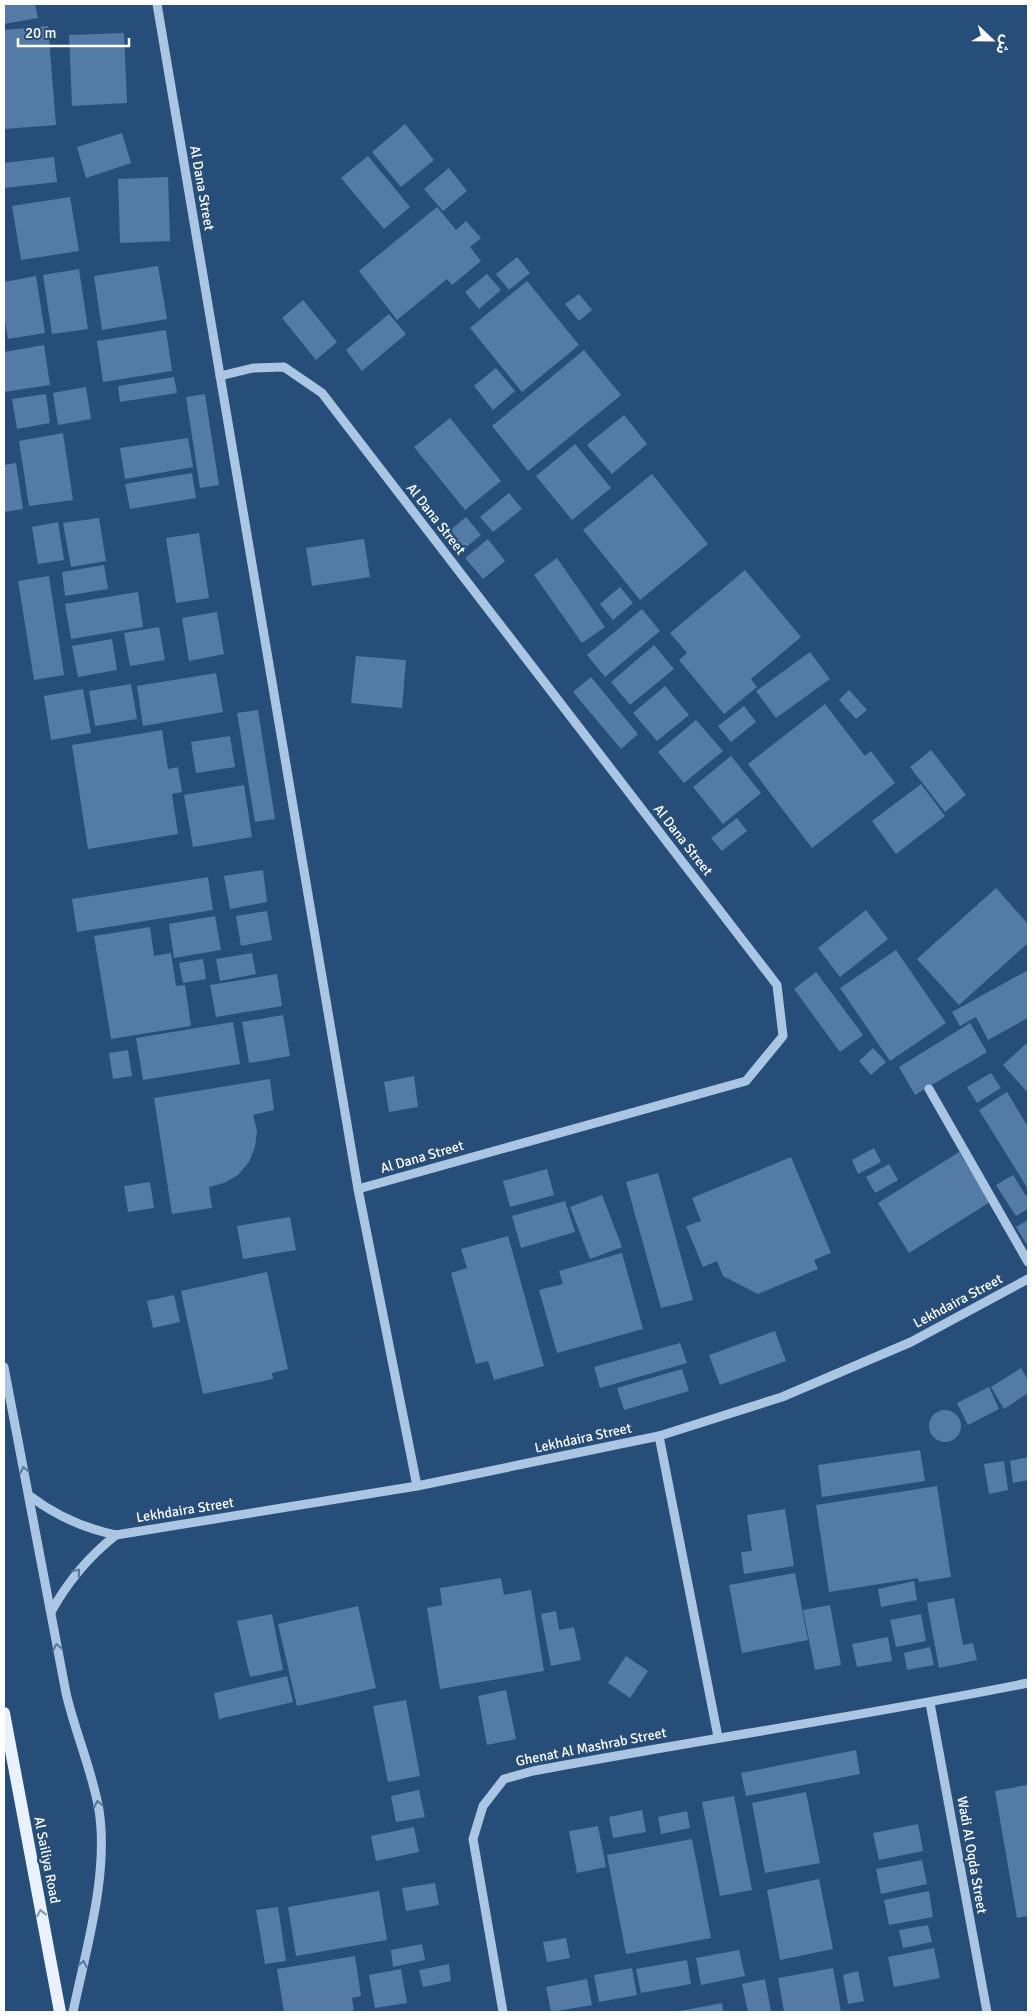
<svg xmlns="http://www.w3.org/2000/svg" width="1032" height="2016" viewBox="0 0 1032 2016" font-family="Signika,'Noto Sans Arabic',sans-serif">
<style>
.building{fill:#537ba5}
.lines{fill:none;stroke-linecap:round;stroke-linejoin:round}
.minor{stroke:#aac6e3;stroke-width:9}
.major{stroke:#e9f1fc;stroke-width:12}
.oneway{stroke:#55789e}
.oneway2{stroke:#7e97b4}
.labels{text-anchor:middle;dominant-baseline:central;stroke-width:5;stroke-linejoin:round;paint-order:stroke}
.street-label{font-size:14px;fill:#fff;stroke:#274e79}
</style>
<rect width="100%" height="100%" fill="#274e79"/>
<g class="building">
<path d="M4,4H35L38,18L4,24Z"/>
<path d="M48,26L56,125L4,129V30Z"/>
<path d="M124,33L127,103L72,106L69,35Z"/>
<path d="M405,124L434,160L401,187L372,152Z"/>
<path d="M122,133L131,163L86,178L77,147Z"/>
<path d="M368,156L410,207L384,229L341,178Z"/>
<path d="M54,157L57,182L4,188V163Z"/>
<path d="M449,168L467,191L443,211L424,189Z"/>
<path d="M168,177L170,241L120,243L118,179Z"/>
<path d="M70,197L79,251L21,260L12,206Z"/>
<path d="M437,207L456,230L466,221L481,238L470,247L481,261L452,285L447,279L397,320L359,271Z"/>
<path d="M517,257L530,273L509,290L496,274Z"/>
<path d="M158,266L167,319L102,330L94,276Z"/>
<path d="M79,269L88,329L52,334L43,275Z"/>
<path d="M487,274L501,290L479,309L465,292Z"/>
<path d="M36,276L45,333L8,339L4,315V282Z"/>
<path d="M527,281L579,345L522,392L470,328Z"/>
<path d="M579,294L592,310L579,321L565,304Z"/>
<path d="M303,300L337,342L316,360L282,318Z"/>
<path d="M389,314L406,334L362,371L346,350Z"/>
<path d="M166,330L172,371L103,382L97,341Z"/>
<path d="M44,345L50,385L4,392V352Z"/>
<path d="M584,350L621,395L528,471L492,426Z"/>
<path d="M496,368L515,391L493,410L474,386Z"/>
<path d="M174,377L177,393L120,402L118,386Z"/>
<path d="M86,387L91,419L58,425L53,393Z"/>
<path d="M46,394L50,423L17,429L12,399Z"/>
<path d="M205,394L219,485L200,488L186,397Z"/>
<path d="M624,415L647,444L612,474L587,445Z"/>
<path d="M450,418L501,481L465,510L414,447Z"/>
<path d="M63,433L73,500L29,506L19,441Z"/>
<path d="M188,438L193,467L125,479L120,448Z"/>
<path d="M575,444L611,488L572,520L536,476Z"/>
<path d="M16,463L23,509L4,512V465Z"/>
<path d="M192,473L196,498L130,509L125,484Z"/>
<path d="M652,474L708,544L640,600L583,530Z"/>
<path d="M509,493L522,509L493,532L480,517Z"/>
<path d="M466,517L481,535L457,555L442,537Z"/>
<path d="M99,518L106,561L71,567L63,523Z"/>
<path d="M58,522L64,560L38,564L32,527Z"/>
<path d="M199,533L209,598L176,603L166,538Z"/>
<path d="M364,539L370,577L312,586L306,548Z"/>
<path d="M488,539L505,561L483,579L465,558Z"/>
<path d="M557,558L605,627L582,643L534,575Z"/>
<path d="M104,565L108,589L65,596L62,572Z"/>
<path d="M745,570L801,637L751,679L757,687L724,714L679,660L687,653L670,633Z"/>
<path d="M49,576L64,675L34,680L18,581Z"/>
<path d="M620,587L633,603L613,620L600,604Z"/>
<path d="M138,592L143,627L71,639L65,604Z"/>
<path d="M642,609L660,631L605,677L587,655Z"/>
<path d="M217,612L224,654L189,661L182,618Z"/>
<path d="M159,627L165,660L130,666L124,633Z"/>
<path d="M112,639L117,670L78,677L72,646Z"/>
<path d="M654,645L674,669L630,705L611,682Z"/>
<path d="M810,652L830,679L776,718L756,691Z"/>
<path d="M356,656L406,660L402,708L351,703Z"/>
<path d="M216,673L223,712L143,726L137,686Z"/>
<path d="M591,677L638,734L621,749L573,692Z"/>
<path d="M131,684L137,719L95,726L89,691Z"/>
<path d="M665,686L689,715L657,741L633,713Z"/>
<path d="M83,689L91,733L51,740L44,696Z"/>
<path d="M849,690L867,710L856,719L839,700Z"/>
<path d="M825,704L865,756L871,751L895,783L812,848L748,764Z"/>
<path d="M744,706L756,722L731,742L718,726Z"/>
<path d="M258,710L275,819L255,822L237,713Z"/>
<path d="M696,720L723,751L684,783L658,752Z"/>
<path d="M162,730L168,769L178,767L182,792L172,794L178,834L88,849L72,745Z"/>
<path d="M230,736L235,767L196,773L191,742Z"/>
<path d="M931,750L966,795L945,812L910,767Z"/>
<path d="M731,756L761,793L723,824L693,787Z"/>
<path d="M921,784L945,816L896,854L872,821Z"/>
<path d="M244,785L252,837L193,847L184,795Z"/>
<path d="M737,818L747,831L722,851L711,838Z"/>
<path d="M263,870L267,902L230,909L224,876Z"/>
<path d="M208,877L213,910L77,932L72,899Z"/>
<path d="M996,888L1028,924V943L959,1005L917,959Z"/>
<path d="M866,910L888,939L840,977L818,948Z"/>
<path d="M267,911L272,940L241,946L236,916Z"/>
<path d="M215,916L221,950L174,958L169,924Z"/>
<path d="M150,927L154,956L171,953L176,986L185,985L191,1026L111,1039L94,936Z"/>
<path d="M896,950L946,1023L890,1061L840,988Z"/>
<path d="M252,953L256,974L220,981L216,959Z"/>
<path d="M203,959L206,979L183,983L179,963Z"/>
<path d="M1028,970V1018L988,1040L976,1017L960,1026L952,1012Z"/>
<path d="M816,972L863,1035L840,1052L794,989Z"/>
<path d="M277,974L282,1006L216,1017L210,985Z"/>
<path d="M283,1015L290,1056L249,1063L242,1022Z"/>
<path d="M233,1022L240,1064L143,1080L136,1038Z"/>
<path d="M970,1023L987,1052L915,1095L899,1067Z"/>
<path d="M1028,1042V1093L1003,1065Z"/>
<path d="M873,1048L886,1062L871,1075L859,1061Z"/>
<path d="M128,1050L132,1076L113,1079L109,1053Z"/>
<path d="M991,1073L1001,1088L977,1103L967,1087Z"/>
<path d="M414,1076L418,1107L389,1112L384,1082Z"/>
<path d="M270,1079L274,1110L253,1115L257,1131L255,1147L249,1162L238,1175L224,1183L209,1187L212,1208L172,1214L154,1098Z"/>
<path d="M1007,1092L1028,1127V1189L979,1110Z"/>
<path d="M874,1148L881,1162L858,1174L852,1160Z"/>
<path d="M959,1152L990,1202L909,1253L878,1203Z"/>
<path d="M791,1157L831,1253L814,1260L818,1269L758,1294L723,1276L717,1261L703,1267L686,1226L701,1221L692,1198Z"/>
<path d="M889,1164L898,1180L875,1193L866,1177Z"/>
<path d="M547,1169L554,1195L510,1207L503,1181Z"/>
<path d="M658,1173L693,1300L661,1308L626,1182Z"/>
<path d="M1013,1175L1028,1199V1209L1016,1216L996,1185Z"/>
<path d="M150,1182L154,1208L128,1212L124,1186Z"/>
<path d="M602,1195L622,1247L590,1259L570,1207Z"/>
<path d="M565,1201L575,1232L521,1248L512,1216Z"/>
<path d="M290,1217L296,1250L243,1259L237,1226Z"/>
<path d="M1028,1220V1244L1027,1245L1016,1227Z"/>
<path d="M508,1236L544,1366L494,1380L488,1361L476,1364L451,1273L467,1268L461,1249Z"/>
<path d="M622,1253L643,1329L557,1353L539,1290L563,1284L559,1271Z"/>
<path d="M267,1272L288,1369L272,1373L273,1379L203,1394L181,1291Z"/>
<path d="M174,1295L180,1322L153,1328L147,1301Z"/>
<path d="M775,1331L786,1361L720,1385L709,1355Z"/>
<path d="M680,1343L687,1363L600,1388L594,1367Z"/>
<path d="M1021,1368L1028,1380V1393L1004,1409L991,1387Z"/>
<path d="M682,1369L689,1391L624,1410L617,1388Z"/>
<path d="M989,1387L999,1409L968,1425L957,1403Z"/>
<circle cx="945" cy="1426" r="16"/>
<path d="M920,1450L925,1481L822,1497L818,1465Z"/>
<path d="M1028,1457V1480L1013,1483L1010,1461Z"/>
<path d="M1004,1461L1008,1490L989,1494L984,1464Z"/>
<path d="M937,1486L951,1577L919,1582L918,1578L829,1592L816,1505Z"/>
<path d="M785,1509L794,1566L744,1574L741,1552L752,1551L747,1515Z"/>
<path d="M795,1573L808,1640L742,1653L729,1585Z"/>
<path d="M501,1578L504,1595L531,1590L544,1671L440,1689L427,1608L442,1605L440,1588Z"/>
<path d="M914,1581L917,1600L881,1607L878,1589Z"/>
<path d="M954,1598L963,1645L973,1643L977,1660L939,1668L927,1603Z"/>
<path d="M830,1605L841,1665L815,1670L803,1610Z"/>
<path d="M358,1606L376,1688L297,1706L278,1624Z"/>
<path d="M556,1611L559,1630L574,1627L581,1660L551,1666L541,1614Z"/>
<path d="M272,1614L283,1670L250,1677L237,1621Z"/>
<path d="M921,1614L926,1641L896,1647L890,1620Z"/>
<path d="M888,1637L892,1661L857,1667L852,1644Z"/>
<path d="M930,1647L934,1665L907,1670L904,1653Z"/>
<path d="M626,1656L648,1671L630,1698L608,1683Z"/>
<path d="M287,1676L293,1702L219,1719L214,1693Z"/>
<path d="M506,1690L516,1739L487,1745L478,1696Z"/>
<path d="M406,1700L420,1776L388,1782L373,1706Z"/>
<path d="M856,1750L860,1774L746,1796L741,1773Z"/>
<path d="M1027,1785L1028,1916L1017,1918L995,1791Z"/>
<path d="M419,1790L425,1817L396,1822L391,1796Z"/>
<path d="M806,1792L820,1863L765,1873L752,1803Z"/>
<path d="M734,1796L752,1890L720,1896L702,1802Z"/>
<path d="M642,1810L646,1832L613,1838L609,1817Z"/>
<path d="M687,1811L690,1828L661,1834L658,1817Z"/>
<path d="M918,1824L923,1851L879,1860L873,1833Z"/>
<path d="M598,1826L606,1867L577,1873L569,1831Z"/>
<path d="M414,1827L419,1852L376,1861L371,1836Z"/>
<path d="M692,1839L711,1938L626,1954L607,1855Z"/>
<path d="M922,1860L927,1884L881,1894L876,1869Z"/>
<path d="M819,1879L833,1949L780,1960L767,1890Z"/>
<path d="M435,1883L439,1905L406,1911L402,1888Z"/>
<path d="M379,1891L387,1940L296,1956L288,1907Z"/>
<path d="M929,1891L933,1917L889,1925L884,1900Z"/>
<path d="M278,1907L286,1961L265,1964L256,1910Z"/>
<path d="M928,1925L932,1942L903,1948L899,1930Z"/>
<path d="M566,1938L570,1958L547,1962L543,1942Z"/>
<path d="M422,1944L425,1960L393,1967L391,1950Z"/>
<path d="M934,1948L940,1978L894,1987L888,1957Z"/>
<path d="M739,1950L745,1976L701,1985L696,1958Z"/>
<path d="M355,1956L361,1996L352,1998L354,2012H284L277,1969Z"/>
<path d="M687,1960L691,1984L641,1993L636,1969Z"/>
<path d="M449,1964L451,1981L423,1987L419,1970Z"/>
<path d="M632,1968L637,1995L599,2002L594,1975Z"/>
<path d="M833,1968L841,2012H784L778,1978Z"/>
<path d="M401,1969L407,2003L375,2008L369,1975Z"/>
<path d="M858,1971L864,2001L848,2004L843,1975Z"/>
<path d="M587,1979L592,2005L551,2012L546,1987Z"/>
<path d="M765,1979L771,2012H748L742,1984Z"/>
<path d="M722,2003L723,2012H680V2011Z"/>
</g>
<g class="lines">
<g class="minor">
<path d="M157,4L358,1189L417,1486"/>
<path d="M220,376L253,368L284,367L322,393L777,985L783,1036L746,1081L358,1189"/>
<path d="M929,1089L1028,1262"/>
<path d="M4,1367L66,1693C75,1732 92,1770 99,1810C109,1874 86,1949 73,2012"/>
<path d="M659,1436L718,1737"/>
<path d="M30,1496C56,1516 83,1528 116,1535L417,1486L659,1436L782,1397L911,1342L1028,1279"/>
<path d="M51,1612C68,1581 88,1557 116,1535"/>
<path d="M930,1703L987,2012"/>
<path d="M503,2012L473,1839L483,1806L504,1779L533,1771C698,1740 864,1716 1028,1683"/>
</g>
<path class="major" d="M4,1713L60,2012"/>
</g>
<defs><path id="oneway-chevron" d="M-2-3.5L2.5 0L-2 3.5" fill="none" stroke-width="1.6" stroke-linecap="round" stroke-linejoin="round" transform="scale(1.25)"/></defs>
<g class="oneway">
<use href="#oneway-chevron" transform="translate(24 1470) rotate(-101)"/>
<use href="#oneway-chevron" transform="translate(77 1572) rotate(-51)"/>
<use href="#oneway-chevron" transform="translate(57 1647) rotate(-101)"/>
<use href="#oneway-chevron" transform="translate(98 1804) rotate(-101)"/>
<use href="#oneway-chevron" transform="translate(83 1964) rotate(-79)"/>
</g>
<use class="oneway2" href="#oneway-chevron" transform="translate(41 1913) rotate(-101)"/>
<g class="labels">
<g class="street-label">
<text transform="translate(202 188) rotate(80)">Al Dana Street</text>
<text transform="translate(436 519) rotate(52)">Al Dana Street</text>
<text transform="translate(683 840) rotate(52)">Al Dana Street</text>
<text transform="translate(422 1157) rotate(-16)">Al Dana Street</text>
<text transform="translate(958 1301) rotate(-28)">Lekhdaira Street</text>
<text transform="translate(583 1438) rotate(-12)">Lekhdaira Street</text>
<text transform="translate(185 1510) rotate(-9)">Lekhdaira Street</text>
<text transform="translate(591 1747) rotate(-11)">Ghenat Al Mashrab Street</text>
<text transform="translate(972 1855) rotate(80)">Wadi Al Oqda Street</text>
<text transform="translate(47 1860) rotate(79)">Al Sailiya Road</text>
</g>
</g>
<rect width="1032" height="2016" fill="none" stroke="#ffffff" stroke-width="10"/>
<g transform="translate(992 40) rotate(112)" stroke="#274e79" stroke-width="4" paint-order="stroke">
<path d="M0-4L9 19L0 12L-9 19Z" fill="#ffffff"/>
<text y="-8" font-size="14" font-weight="bold" text-anchor="middle" fill="#ffffff">ش</text>
</g>
<path d="M18 38v8h111v-8" fill="none" stroke="#ffffff" stroke-width="2.5"/>
<text x="25" y="38" font-size="15" fill="#ffffff" stroke="#274e79" stroke-width="4" paint-order="stroke">20 m</text>
</svg>
